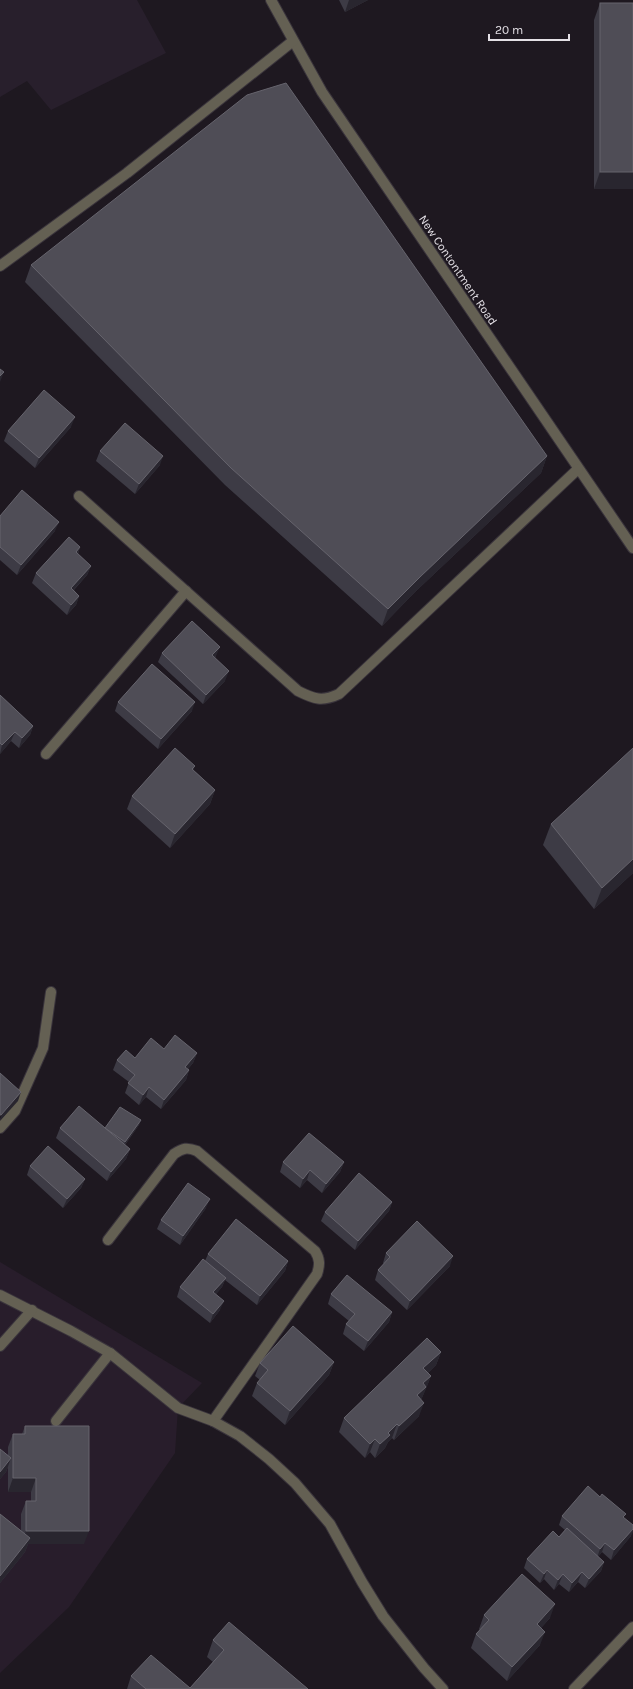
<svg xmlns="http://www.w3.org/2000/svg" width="633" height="1689" viewBox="0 0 633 1689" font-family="Karla,sans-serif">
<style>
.built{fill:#281f2c}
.education{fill:#281d2b}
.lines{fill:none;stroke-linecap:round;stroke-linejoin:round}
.minor-casing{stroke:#3a343c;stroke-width:12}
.minor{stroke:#646053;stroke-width:10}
.wall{fill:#3d3b45}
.shaded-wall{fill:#29262f}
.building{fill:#4f4d56;stroke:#66646d}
.labels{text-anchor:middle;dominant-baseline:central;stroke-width:3;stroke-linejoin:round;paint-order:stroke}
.street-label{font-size:12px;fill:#e4e0e6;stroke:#1e1820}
</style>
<rect width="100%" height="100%" fill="#1e1820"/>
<path class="built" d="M0,0H137L166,53L51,110L27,81L0,97Z"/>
<path class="education" d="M0,1262L202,1383L178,1408L175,1453L69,1607L0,1673Z"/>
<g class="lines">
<defs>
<g id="minor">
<path d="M271,0L322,92L633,548"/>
<path d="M0,266L127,173L293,41"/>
<path d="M79,496L298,691C314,699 322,702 339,694L578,469"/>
<path d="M46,754L186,591"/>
<path d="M0,1128L15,1111L43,1048L51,992"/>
<path d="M108,1240L174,1154C183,1148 187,1147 197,1151L315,1251C320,1259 320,1265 317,1274L213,1421"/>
<path d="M0,1295L71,1331L110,1353L178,1408L213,1421L240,1436L269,1459L295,1483L330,1524L362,1582L383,1616L424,1668L443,1689"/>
<path d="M0,1346L32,1310"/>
<path d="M56,1421L110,1353"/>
<path d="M574,1689L633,1627"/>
</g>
</defs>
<use href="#minor" class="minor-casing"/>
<use href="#minor" class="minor"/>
</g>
<g class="wall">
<path d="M339,0H368L345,12Z"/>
<path d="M600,3L633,189H594V20Z"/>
<path d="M31,265L547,456L541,473L414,593L382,626L225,485L25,282Z"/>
<path d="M71,427L35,468L4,441L8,431Z"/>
<path d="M100,451L160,465L135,494L96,461Z"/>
<path d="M0,516L55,531L17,575L0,560Z"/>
<path d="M80,547L78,554L91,566L87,575L74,590L79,596L76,605L67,615L32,583L36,573Z"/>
<path d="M162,653L216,656L215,658L225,681L203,704L158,662Z"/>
<path d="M0,695L33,726L30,735L19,748L11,741L0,754Z"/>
<path d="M118,702L192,711L158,749L115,711Z"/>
<path d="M195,766L193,770L215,790L210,804L170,848L127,809L132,796Z"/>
<path d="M551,824L633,873L594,909L543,845Z"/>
<path d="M164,1049L197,1053L193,1063L188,1069L189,1070L186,1080L161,1109L146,1097L139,1105L125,1093L129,1082L113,1070L117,1060L135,1058Z"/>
<path d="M141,1120L139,1125L125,1145L130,1149L126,1159L107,1181L56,1138L60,1128H105Z"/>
<path d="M283,1162H344L340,1172L322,1193L307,1180L300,1188L280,1172Z"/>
<path d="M30,1166L85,1179L81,1188L63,1208L27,1175Z"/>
<path d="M392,1202L389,1211L355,1250L321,1221L325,1212Z"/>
<path d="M206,1208L180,1245L157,1229L161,1220Z"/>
<path d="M386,1253L450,1266L407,1310L375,1280L378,1270L384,1264L383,1263Z"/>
<path d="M208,1254L288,1261L285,1271L257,1305L225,1280L222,1287L216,1294L220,1310L210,1323L177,1297L180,1287L205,1261Z"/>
<path d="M331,1294L392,1312L389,1322L364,1351L343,1334L346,1324L349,1321L328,1304Z"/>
<path d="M441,1352L436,1365L428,1373L431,1376L421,1400L419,1416L394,1440L392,1438L388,1442L385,1448L375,1458L370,1452L365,1458L339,1432L344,1418Z"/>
<path d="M334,1362L329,1375L285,1425L252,1396L257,1383L260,1380L255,1376L260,1363Z"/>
<path d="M25,1426L84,1544H28L25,1552L0,1583V1514L21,1531V1514L26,1501H31V1492H8V1467L6,1472L0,1479V1449L8,1455V1447L13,1434H22Z"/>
<path d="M562,1516L624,1518L631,1536L611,1560L602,1552L598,1557L604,1562L601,1571L585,1588L578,1582L569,1592L559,1584L554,1590L544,1579L540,1583L524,1568L527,1559L559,1537L565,1530L559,1525Z"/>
<path d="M484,1615L550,1618L541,1628L540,1645L507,1681L471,1648L476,1634L480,1630L479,1629Z"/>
<path d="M213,1640L308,1689H127L131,1676L190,1688L213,1662L207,1657Z"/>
</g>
<g class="shaded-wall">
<path d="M349,0H368L345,12Z"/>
<path d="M600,172H633V189H594Z"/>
<path d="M4,372L0,382V376Z"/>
<path d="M75,417L71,427L35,468L39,458Z"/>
<path d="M163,456L160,465L135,494L139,484Z"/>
<path d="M547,456L541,473L414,593L382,626L388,609L420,577Z"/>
<path d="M59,522L55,531L17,575L21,565Z"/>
<path d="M80,547L77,557L76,552Z"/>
<path d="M91,566L87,575L67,597L71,588Z"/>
<path d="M79,596L76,605L67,615L71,605Z"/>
<path d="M220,647L216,656L208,665L212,655Z"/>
<path d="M229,671L225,681L203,704L206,695Z"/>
<path d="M195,702L192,711L158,749L161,739Z"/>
<path d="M33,726L30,735L19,748L22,738Z"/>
<path d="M15,732L11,741L0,754L2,745Z"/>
<path d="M215,790L210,804L170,848L175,834Z"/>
<path d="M633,859V873L594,909L602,888Z"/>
<path d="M197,1053L193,1063L182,1076L185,1067Z"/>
<path d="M189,1070L186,1080L161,1109L164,1100Z"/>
<path d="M149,1087L146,1097L139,1105L143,1095Z"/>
<path d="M21,1092L18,1101L0,1121L1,1115Z"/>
<path d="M141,1120L139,1125L123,1147L125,1142Z"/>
<path d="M130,1149L126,1159L107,1181L111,1172Z"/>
<path d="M344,1162L340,1172L322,1193L326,1184Z"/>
<path d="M310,1170L307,1180L300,1188L303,1179Z"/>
<path d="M85,1179L81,1188L63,1208L67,1199Z"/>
<path d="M210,1199L206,1208L180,1245L183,1236Z"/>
<path d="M392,1202L389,1211L355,1250L358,1241Z"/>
<path d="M453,1256L450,1266L407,1310L410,1301Z"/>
<path d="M288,1261L285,1271L257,1305L260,1296Z"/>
<path d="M226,1278L222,1287L210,1302L213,1292Z"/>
<path d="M224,1301L220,1310L210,1323L213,1314Z"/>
<path d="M392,1312L389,1322L364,1351L368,1341Z"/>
<path d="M441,1352L436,1365L419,1382L423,1368Z"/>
<path d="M334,1362L329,1375L285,1425L290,1411Z"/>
<path d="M431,1376L426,1389L421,1400L417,1395L423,1383Z"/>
<path d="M424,1403L419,1416L394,1440L399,1426Z"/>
<path d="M397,1424L392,1438L388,1442L385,1448L375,1458L380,1444L388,1433Z"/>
<path d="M375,1439L370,1452L365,1458L370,1444Z"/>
<path d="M11,1458L6,1472L0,1479V1472Z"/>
<path d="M13,1478H36L31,1492H8Z"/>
<path d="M633,1529V1532L631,1536L611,1560L614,1550Z"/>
<path d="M26,1531H89L84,1544H28L25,1552L0,1583V1576L21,1544Z"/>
<path d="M605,1543L602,1552L597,1558L600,1549Z"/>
<path d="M604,1562L601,1571L585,1588L589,1579Z"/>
<path d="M547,1570L544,1579L540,1583L544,1574Z"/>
<path d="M582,1572L578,1582L569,1592L572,1583Z"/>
<path d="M563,1574L559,1584L554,1590L558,1580Z"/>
<path d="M555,1604L550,1618L532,1638L537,1624Z"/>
<path d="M545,1632L540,1645L507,1681L512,1667Z"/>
</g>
<g class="building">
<rect x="600" y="3" width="33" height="169"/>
<path d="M286,83L547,456L420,577L388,609L231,468L31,265L247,95Z"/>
<path d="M0,369L4,372L0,376Z"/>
<path d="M44,390L75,417L39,458L8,431Z"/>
<path d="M125,423L163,456L139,484L100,451Z"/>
<path d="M22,490L59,522L21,565L0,547V516Z"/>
<path d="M69,537L80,547L76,552L91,566L71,588L79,596L71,605L36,573Z"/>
<path d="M192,621L220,647L212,655L229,671L206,695L162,653Z"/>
<path d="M152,664L195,702L161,739L118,702Z"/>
<path d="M0,695L33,726L22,738L15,732L2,745L0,743Z"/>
<path d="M175,748L195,766L192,769L215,790L175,834L132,796Z"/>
<path d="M633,748V859L602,888L551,824Z"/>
<path d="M175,1035L197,1053L185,1067L189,1070L164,1100L149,1087L143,1095L128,1083L135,1075L117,1060L126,1050L135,1058L151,1038L164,1049Z"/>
<path d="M0,1073L21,1092L1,1115H0Z"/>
<path d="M79,1106L130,1149L111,1172L60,1128Z"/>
<path d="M120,1107L141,1120L125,1142L105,1128Z"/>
<path d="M309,1133L344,1162L326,1184L310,1170L303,1179L283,1162Z"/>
<path d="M48,1146L85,1179L67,1199L30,1166Z"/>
<path d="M359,1173L392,1202L358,1241L325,1212Z"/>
<path d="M188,1183L210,1199L183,1236L161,1220Z"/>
<path d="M236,1219L288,1261L260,1296L208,1254Z"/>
<path d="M417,1221L453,1256L410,1301L378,1270L390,1257L386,1253Z"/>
<path d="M203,1259L226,1278L213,1292L224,1301L213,1314L180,1287Z"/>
<path d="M347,1275L392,1312L368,1341L346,1324L355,1314L331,1294Z"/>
<path d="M293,1326L334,1362L290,1411L257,1383L268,1370L260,1363Z"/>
<path d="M427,1338L441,1352L423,1368L431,1376L423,1383L426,1387L417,1395L424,1403L399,1426L397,1424L388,1433L390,1435L380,1444L375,1439L370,1444L344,1418Z"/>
<path d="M25,1426H89V1531H26V1501H36V1478H13V1434H25Z"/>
<path d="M0,1449L11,1458L0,1472Z"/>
<path d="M588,1486L600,1497L602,1494L626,1514L623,1517L633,1525V1529L614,1550L605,1543L600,1549L562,1516Z"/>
<path d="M0,1514L30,1538L0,1576Z"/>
<path d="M567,1528L604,1562L589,1579L582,1572L572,1583L563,1574L558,1580L547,1570L544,1574L527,1559L553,1531L559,1537Z"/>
<path d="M522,1574L555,1604L537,1624L545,1632L512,1667L476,1634L489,1620L484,1615Z"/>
<path d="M229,1622L308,1689H146L131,1676L151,1655L190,1688L224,1650L213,1640Z"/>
</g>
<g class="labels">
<g class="street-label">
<text transform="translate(458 270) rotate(56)">New Contontment Road</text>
</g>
</g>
<path d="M489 34v6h80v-6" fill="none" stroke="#e4e0e6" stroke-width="2"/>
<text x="495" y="34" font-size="12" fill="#e4e0e6" stroke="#1e1820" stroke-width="3" paint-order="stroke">20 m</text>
</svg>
